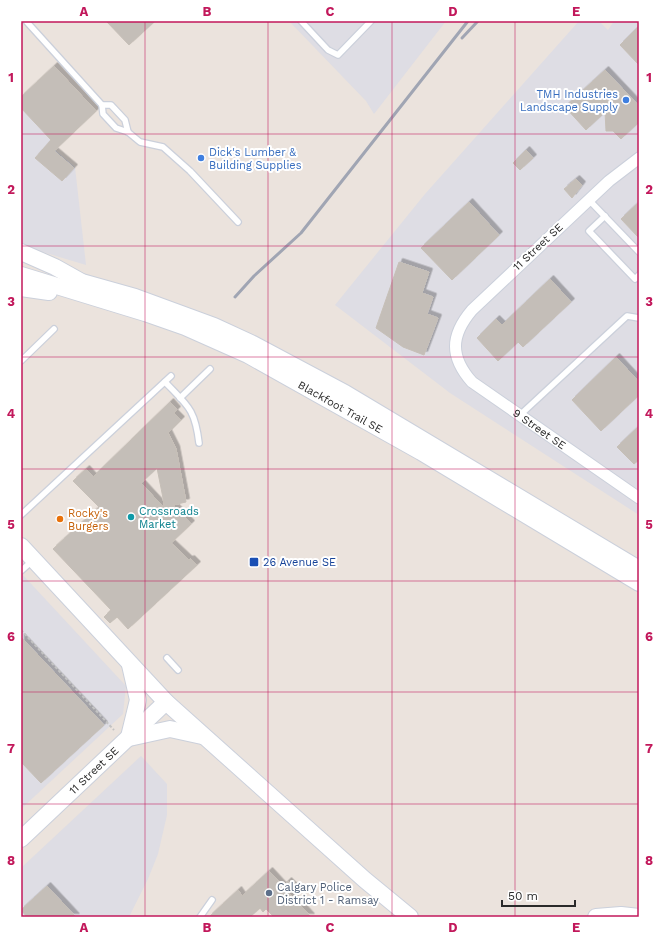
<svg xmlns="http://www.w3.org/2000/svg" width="660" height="938" viewBox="0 0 660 938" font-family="'Work Sans',sans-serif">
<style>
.industrial{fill:#dedde4}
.building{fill:#c4beb8;stroke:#c6bfb7;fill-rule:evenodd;filter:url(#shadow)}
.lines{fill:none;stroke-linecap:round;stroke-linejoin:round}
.lane-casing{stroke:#cbd0db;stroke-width:8}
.street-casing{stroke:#cbd0db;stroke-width:13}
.secondary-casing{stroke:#cbd0db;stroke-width:18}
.path{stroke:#c3c3c3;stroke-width:2;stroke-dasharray:3 2;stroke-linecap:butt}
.lane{stroke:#fff;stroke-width:5.5}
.street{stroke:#fff;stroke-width:11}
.secondary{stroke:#fff;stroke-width:16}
.rail{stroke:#a0a5b3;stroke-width:3}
.grid{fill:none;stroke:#c2185b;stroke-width:1;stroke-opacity:0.55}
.shop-dot{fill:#3f7fe0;stroke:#fff;stroke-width:1.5}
.culture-dot{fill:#0f9aa8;stroke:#fff;stroke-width:1.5}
.food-dot{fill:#e8710a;stroke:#fff;stroke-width:1.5}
.transit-dot{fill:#1a4fb4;stroke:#fff;stroke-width:1.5}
.service-dot{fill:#5c6f8a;stroke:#fff;stroke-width:1.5}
.labels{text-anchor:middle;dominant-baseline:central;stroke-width:4;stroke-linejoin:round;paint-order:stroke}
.shop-label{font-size:11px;fill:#366cbe;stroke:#fff;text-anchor:end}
.street-label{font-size:11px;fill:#2a2a2a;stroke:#fff}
.culture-label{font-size:11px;fill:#0d838f;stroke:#fff;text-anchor:start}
.food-label{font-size:11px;fill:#c56008;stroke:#fff;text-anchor:start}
.transit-label{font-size:11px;fill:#164399;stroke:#fff;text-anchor:start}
.service-label{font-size:11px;fill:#4e5e75;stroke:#fff;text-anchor:start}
.neatline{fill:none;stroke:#c2185b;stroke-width:1.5}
.grid-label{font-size:13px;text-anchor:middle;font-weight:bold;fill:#c2185b}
</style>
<defs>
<filter id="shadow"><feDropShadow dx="3.5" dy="-3.5" stdDeviation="0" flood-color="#0004"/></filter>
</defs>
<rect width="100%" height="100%" fill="#ebe3dd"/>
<g class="industrial">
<path d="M289,21H446L374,114L366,101Z"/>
<path d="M579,21H599L608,30L614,21H639V515L450,393L335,305L425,194Z"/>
<path d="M21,108L58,147L55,150L75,167L86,265L26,247L21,244Z"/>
<path d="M21,573L126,686L123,714L21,809Z"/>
<path d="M141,756L167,784V815L158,854L148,879L129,917H21V868Z"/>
</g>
<g class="building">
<path d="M106,21H155L129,45Z"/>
<path d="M639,26V65L620,45Z"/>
<path d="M54,66L96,111L54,151L74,168L62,181L35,158L51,140L21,108V97Z"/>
<path d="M605,70L639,106V122L621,139L613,131H606L605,112L586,130L565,107Z"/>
<path d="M526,150L533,158L520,170L513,163Z"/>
<path d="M576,179L582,185L572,198L564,189Z"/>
<path d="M469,202L499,235L452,280L421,248Z"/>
<path d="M639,202V238L621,219Z"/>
<path d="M399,262L429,272L422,293L433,297L427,314L438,318L424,355L403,347L376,328Z"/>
<path d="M550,279L571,302L523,347L518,342L498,361L477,338L496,319L502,325Z"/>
<path d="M616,357L639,382V395L601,431L572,400Z"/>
<path d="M170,402L177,410L174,413L181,420L168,433L176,449L186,502L173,505L191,524L171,543L189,560L191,559L197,565L128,629L117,617L110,623L104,617L111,610L53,549L99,507L73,481L86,469L93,477ZM157,468L162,493L165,509L141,483Z"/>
<path d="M639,426V460L634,464L617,447Z"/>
<path d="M21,637L104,725L41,783L21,762Z"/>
<path d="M269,871L283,886L288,881L294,887L288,892L311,917H274L266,909L263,912L260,908L250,917H209L238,890L242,896Z"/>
<path d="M47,886L76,917H27L21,910Z"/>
</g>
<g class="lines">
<defs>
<g id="lane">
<path d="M26,21L102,105L103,114L116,128L128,132L140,142L163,147L190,171L238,222"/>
<path d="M301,21L328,50L338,55L371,21"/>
<path d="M102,105H111L125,120L128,132"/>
<path d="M589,200L639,252"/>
<path d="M605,216L589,231L635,279L639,275"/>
<path d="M21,361L54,329"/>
<path d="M165,382C188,406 195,409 199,443"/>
<path d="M180,398L210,369"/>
<path d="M520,415L627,316L639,318"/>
<path d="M21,515L171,376"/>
<path d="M21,571L32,561"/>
<path d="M167,658L178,670"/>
<path d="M200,917L212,900"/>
</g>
<g id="street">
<path id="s1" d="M639,158L609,181L472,310C450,336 450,357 472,382L639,498"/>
</g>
<g id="secondary">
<path d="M21,252L55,267L80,281"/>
<path id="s2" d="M21,275L145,313L185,327L248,355L421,452L639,583"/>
<path d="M71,279L135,297L214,326L253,344L345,393L639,569"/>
<path d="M21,288L49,292"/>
<path d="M21,546L166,702L365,880L410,917"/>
<path d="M129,737L138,700L130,665"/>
<path d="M129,738L170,729L202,736"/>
<path id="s3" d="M21,839L166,702"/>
<path d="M596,917L621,915L639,917"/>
</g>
</defs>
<use href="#lane" class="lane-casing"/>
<use href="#street" class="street-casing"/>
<use href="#secondary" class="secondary-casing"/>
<path class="path" d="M21,630L114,730"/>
<use href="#lane" class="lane"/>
<use href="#street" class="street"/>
<use href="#secondary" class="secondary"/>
<g class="rail">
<path d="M462,38L478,21"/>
<path d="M235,297L254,276L301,233L468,21"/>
</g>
</g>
<path class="grid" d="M145,21V917M268,21V917M392,21V917M515,21V917M21,134H639M21,246H639M21,357H639M21,469H639M21,581H639M21,692H639M21,804H639"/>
<g class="shop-dot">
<circle cx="626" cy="100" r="4"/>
<circle cx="201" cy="158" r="4"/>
</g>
<circle class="culture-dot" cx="131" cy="517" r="4"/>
<circle class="food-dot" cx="60" cy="519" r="4"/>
<rect class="transit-dot" x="249" y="557" width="10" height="10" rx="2"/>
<circle class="service-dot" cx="269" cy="893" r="4"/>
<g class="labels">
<g class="shop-label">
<text x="618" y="94">TMH Industries<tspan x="618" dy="13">Landscape Supply</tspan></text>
<text x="209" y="152" text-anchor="start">Dick's Lumber &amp;<tspan x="209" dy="13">Building Supplies</tspan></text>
</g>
<g class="street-label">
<text transform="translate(538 247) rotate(-43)">11 Street SE</text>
<text stroke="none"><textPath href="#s2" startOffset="347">Blackfoot Trail SE</textPath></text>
<text stroke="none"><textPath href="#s1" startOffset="389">9 Street SE</textPath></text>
<text stroke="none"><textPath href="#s3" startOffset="100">11 Street SE</textPath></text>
</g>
<g class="culture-label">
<text x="139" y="511">Crossroads<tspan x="139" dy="13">Market</tspan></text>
</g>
<g class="food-label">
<text x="68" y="513">Rocky's<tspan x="68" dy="13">Burgers</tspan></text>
</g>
<g class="transit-label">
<text x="263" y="562">26 Avenue SE</text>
</g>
<g class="service-label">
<text x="277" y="887">Calgary Police<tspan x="277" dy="13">District 1 - Ramsay</tspan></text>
</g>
</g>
<rect width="660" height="938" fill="none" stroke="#ffffff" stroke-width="44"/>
<path d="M502 900v6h73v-6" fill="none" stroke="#2a2a2a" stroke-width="2"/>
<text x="508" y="900" font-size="12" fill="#2a2a2a" stroke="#ffffff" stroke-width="3" paint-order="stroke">50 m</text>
<rect x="22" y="22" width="616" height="894" class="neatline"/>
<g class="grid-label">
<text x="84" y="16">A</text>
<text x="207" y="16">B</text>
<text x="330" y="16">C</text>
<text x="453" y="16">D</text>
<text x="576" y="16">E</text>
<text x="11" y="82">1</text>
<text x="649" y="82">1</text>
<text x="11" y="194">2</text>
<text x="649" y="194">2</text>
<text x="11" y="306">3</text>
<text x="649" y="306">3</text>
<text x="11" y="418">4</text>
<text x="649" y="418">4</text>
<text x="11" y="529">5</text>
<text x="649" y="529">5</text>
<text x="11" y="641">6</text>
<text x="649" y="641">6</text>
<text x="11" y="753">7</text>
<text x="649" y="753">7</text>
<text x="11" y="865">8</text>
<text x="649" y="865">8</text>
<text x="84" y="932">A</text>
<text x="207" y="932">B</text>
<text x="330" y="932">C</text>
<text x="453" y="932">D</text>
<text x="576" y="932">E</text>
</g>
</svg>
